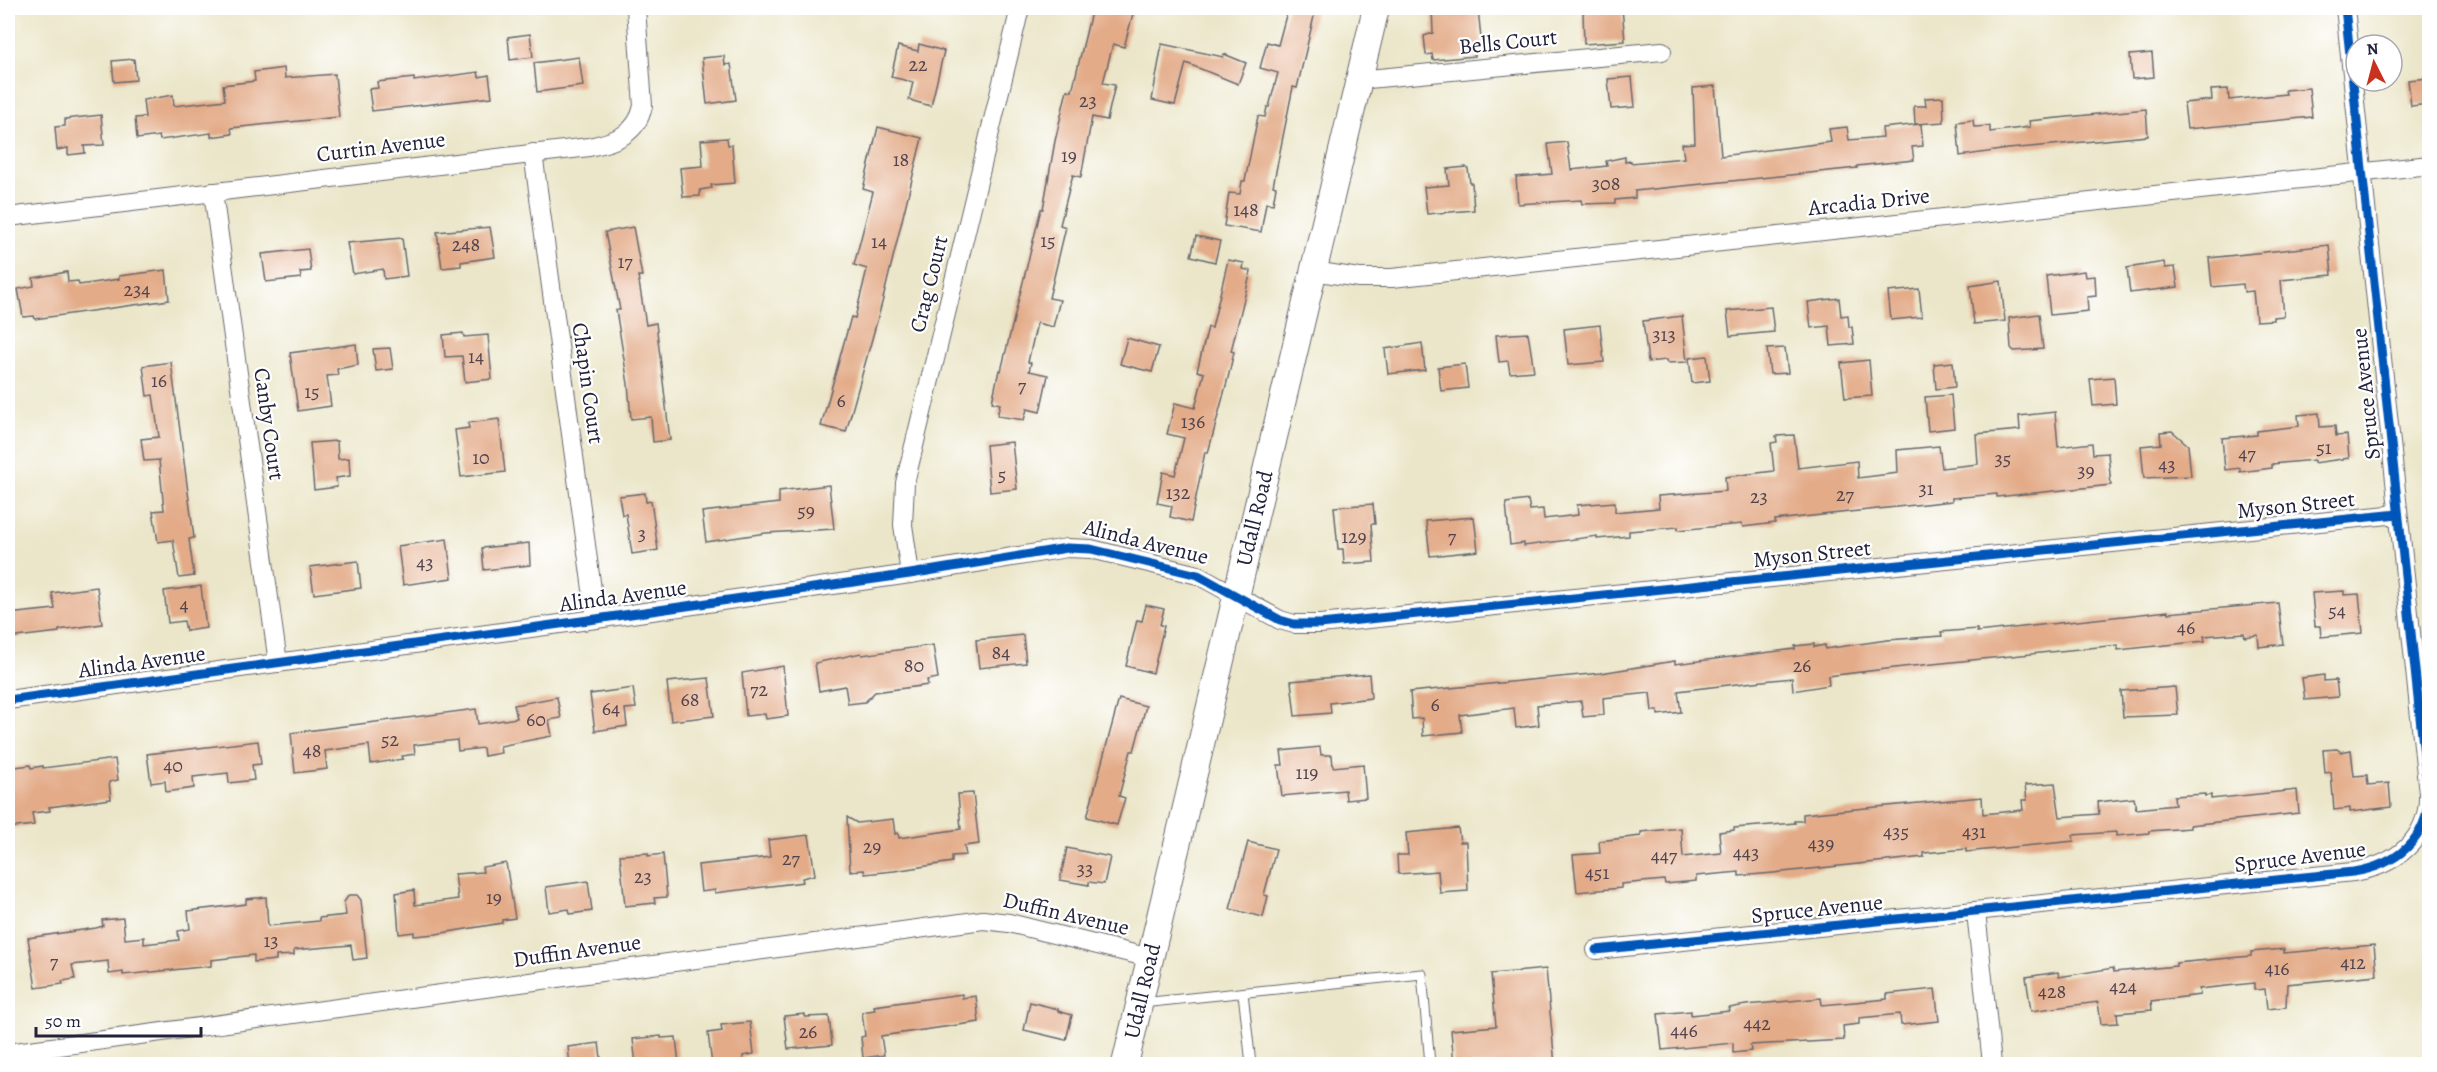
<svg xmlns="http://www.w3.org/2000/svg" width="2437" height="1072" viewBox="0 0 2437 1072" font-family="Alegreya,serif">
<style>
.building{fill:#e3ab88}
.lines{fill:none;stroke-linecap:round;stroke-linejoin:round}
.lane-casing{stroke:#68676d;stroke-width:11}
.street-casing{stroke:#68676d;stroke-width:20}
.secondary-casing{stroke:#68676d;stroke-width:28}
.lane{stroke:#fff;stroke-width:9}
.street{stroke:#fff;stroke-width:18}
.secondary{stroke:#fff;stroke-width:26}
.cycleway-casing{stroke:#fff;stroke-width:13}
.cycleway{stroke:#0057b8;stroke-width:9}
.labels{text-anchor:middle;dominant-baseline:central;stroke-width:4.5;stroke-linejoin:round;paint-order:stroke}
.number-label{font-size:20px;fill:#52444e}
.street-label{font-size:22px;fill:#22223b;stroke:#fff}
</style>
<rect width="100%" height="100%" fill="#fff"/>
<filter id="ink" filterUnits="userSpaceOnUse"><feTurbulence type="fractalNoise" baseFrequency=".0167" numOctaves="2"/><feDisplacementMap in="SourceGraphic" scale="12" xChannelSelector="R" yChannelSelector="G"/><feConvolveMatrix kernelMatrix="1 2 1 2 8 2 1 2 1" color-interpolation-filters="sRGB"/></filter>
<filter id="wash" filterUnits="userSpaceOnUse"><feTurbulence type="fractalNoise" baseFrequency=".008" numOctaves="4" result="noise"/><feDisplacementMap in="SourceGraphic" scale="24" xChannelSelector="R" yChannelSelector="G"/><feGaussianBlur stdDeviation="1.35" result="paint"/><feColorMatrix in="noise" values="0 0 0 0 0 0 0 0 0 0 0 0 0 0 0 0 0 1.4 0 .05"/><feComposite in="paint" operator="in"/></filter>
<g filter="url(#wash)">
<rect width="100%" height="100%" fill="#ebe6c9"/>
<g id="blocks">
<g class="building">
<path d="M1092,8H1125L1134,10L1124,47L1113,44L1103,83L1115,85L1107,120L1092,117L1081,177L1073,175L1070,185L1060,225L1066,227L1049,298L1060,300L1053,327L1037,323L1028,362L1031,363L1029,371L1048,375L1040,412L1027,409L1024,420L997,416L1000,404L992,402L999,370L1001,371L1041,209H1043L1055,141L1067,90L1072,91Z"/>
<path d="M1288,8H1316L1297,88L1293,87L1273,186L1276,187L1273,204L1266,203L1261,232L1224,226L1229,193L1240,194L1242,181H1245L1258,116L1265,117L1267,107H1269L1278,73L1260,68L1267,42L1278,45Z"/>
<path d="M1432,8H1478L1482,49L1480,51L1475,52V56L1433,60L1432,54L1426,55L1424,36L1433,33Z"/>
<path d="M1622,8L1625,41L1584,44L1583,12Z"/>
<path d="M530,34L533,57L510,60L508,37Z"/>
<path d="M919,44L944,51L931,106L909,100L913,82L891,77L898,46L918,51Z"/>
<path d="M1162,44L1223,57L1224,54L1246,63L1238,84L1186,63L1175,105L1152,100Z"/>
<path d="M2152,53L2154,77L2132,79L2130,55Z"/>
<path d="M724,56L725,65L731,64L736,100L707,104L702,58Z"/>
<path d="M579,57L583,86L537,92L534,63Z"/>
<path d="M134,59L136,80L114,82L112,61Z"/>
<path d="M284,68L285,78L335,74L339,117L231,128L232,134L211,137V133L160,140L159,136L137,139L135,118L145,117L143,100L173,95L174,106L225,100L223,85L255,81L254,72Z"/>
<path d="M478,72L479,77L489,75L492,97L372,111L369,89L378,88L377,82L414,78V81Z"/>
<path d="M1632,77L1635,107L1611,109L1608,79Z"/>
<path d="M2430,78V104L2411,106L2408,80Z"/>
<path d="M1715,86L1721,156L1831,142L1829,129L1847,127L1849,140L1883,137L1882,128L1921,124L1923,146L1912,147L1914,160L1857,166V168L1635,191V198L1615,200V203L1582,204L1581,200L1518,204L1516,177L1552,174L1548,144L1567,142L1571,170L1607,166L1606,161L1625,157V162L1631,161V163L1684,158L1682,144L1695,143L1693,88Z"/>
<path d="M2309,88L2312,117L2187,129L2184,103L2212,100L2211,90L2228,89L2229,100L2286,94L2285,90Z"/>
<path d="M1943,97L1944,122L1915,124L1914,106H1926L1925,98Z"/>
<path d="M2146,109L2148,136L2008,149L1960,156L1957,122L1973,120L1974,127L1990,126V132L2030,127L2029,121Z"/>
<path d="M101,115L104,145L84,146L85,153L68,155V148L57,150L55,127L65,126V119Z"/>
<path d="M878,127L922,138L882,303L846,432L821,426L851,317L855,318L867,269L854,265L873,192L863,189Z"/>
<path d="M727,138L728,145H732L735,183L711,185L712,188L700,190V196L683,197L680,168L703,166L701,140Z"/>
<path d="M1466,167L1468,169L1470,183H1472L1474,210L1427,214L1424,187L1449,185L1447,169Z"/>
<path d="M490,227L495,257L461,262V266L442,268L437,232Z"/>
<path d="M633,227L642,276H638L646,325L656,323L670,440L653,442L651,417L631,419L628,384L616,310H620L605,232Z"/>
<path d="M1196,236L1220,241L1215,262L1191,256Z"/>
<path d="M402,238L407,276L384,279L383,269L353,274L347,243Z"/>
<path d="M2329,245L2332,275L2281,280L2284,316L2273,317V320L2256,321L2253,291L2244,292L2243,284L2212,287L2209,258Z"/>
<path d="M308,249L311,271L300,272L301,278L266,282L262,254Z"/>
<path d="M1228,260L1244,263L1243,269L1251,271L1231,351L1234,352L1228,378L1208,453L1205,452L1191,522L1170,517L1172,506L1157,503L1163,472L1175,475L1184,438L1167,434L1175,403L1195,408L1204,373L1197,371L1208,327L1212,328Z"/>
<path d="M2164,262L2165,268L2175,267L2178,287L2130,293L2127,268Z"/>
<path d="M166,270L169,300L35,319L34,316L23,317L18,289L34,286L33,278L67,272L68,282L78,281L79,285L119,279V276Z"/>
<path d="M2084,271L2085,277L2095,276L2096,296L2087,297L2088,311L2050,315L2046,276Z"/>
<path d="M2001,281L2005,321L1974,324L1970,286Z"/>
<path d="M1919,289L1922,317L1891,320L1888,292Z"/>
<path d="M1839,298L1841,316L1848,315L1849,327H1852L1854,344L1831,346L1829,326L1811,328L1808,302Z"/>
<path d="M1771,307L1774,332L1730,336L1727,311Z"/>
<path d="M2039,314L2043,349L2014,351L2011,348L2009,318Z"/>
<path d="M1682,316L1687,362L1667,363L1666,360L1648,362L1643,321Z"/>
<path d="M1600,325L1604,362L1568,365L1564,329Z"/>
<path d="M463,333L464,337L488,335L492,379L465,382L462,356L445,357L443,335Z"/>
<path d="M1528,333L1534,371L1510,373L1508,361L1499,362L1496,335Z"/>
<path d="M1127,338L1159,347L1152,372L1120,364Z"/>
<path d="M1422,343L1425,370L1388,374L1385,349Z"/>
<path d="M356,344L358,365L337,369L338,375L327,376L331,406L298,411L290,353Z"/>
<path d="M390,348L393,369L376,371L373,349Z"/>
<path d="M1785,348L1788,373L1770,374L1767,349Z"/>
<path d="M1707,356L1710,381L1692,383L1689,358Z"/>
<path d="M1869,360L1872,396L1845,398L1841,363Z"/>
<path d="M171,362L194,538L189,539L194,576L179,578L173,540L158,542L153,511L164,510L159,460L144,461L141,439L159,437L153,395L147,396L143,366Z"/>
<path d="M1953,362L1955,387L1936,389L1934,364Z"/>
<path d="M1465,364L1468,388L1441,391L1438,367Z"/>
<path d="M2114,377L2116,404L2093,406L2090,379Z"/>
<path d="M1951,395L1954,428L1928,431L1925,397Z"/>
<path d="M2055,412L2058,447L2092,443L2093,454L2108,453L2111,485L1997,497V494L1952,498V501L1775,520V523L1743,527L1742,524L1678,530V527L1629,531V536L1597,539V536L1524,546V543L1510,545L1506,503L1528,500L1530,510L1543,509L1544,519L1578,515L1577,505L1615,502V512L1659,508L1658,496L1726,491L1725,477L1774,471L1771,443L1777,442L1776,436L1794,435L1798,468L1857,461L1858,478L1898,473L1897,450L1939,446L1942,468L1978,464L1976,434L2020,430L2019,416Z"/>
<path d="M2319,413L2320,427L2335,426L2336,436L2347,435L2349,458L2314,463V460L2272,464V468L2240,472V468L2225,470L2222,438L2257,435V431L2299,426L2298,415Z"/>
<path d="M499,419L505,472L461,477L455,430L469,428L468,423Z"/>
<path d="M2172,431L2188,445L2191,476L2144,478L2141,446L2161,444L2160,432Z"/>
<path d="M337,441L338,459L349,458L350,476L336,478L337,487L314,490L310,443Z"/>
<path d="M1012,442L1017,489L990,492L986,445Z"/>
<path d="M829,485L834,529L766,533L706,542L702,512L779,503V491Z"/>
<path d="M645,493L646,502L651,501L658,550L632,554L626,514L622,515L619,496Z"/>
<path d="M1373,504L1375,524H1371L1374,562L1344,564L1343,549H1338L1334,507Z"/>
<path d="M1474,517L1478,551L1430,556L1426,521Z"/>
<path d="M447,539L452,578L403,585L398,546Z"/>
<path d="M529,543L530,565L484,570L482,548Z"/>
<path d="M358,561L361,588L314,594L310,567Z"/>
<path d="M201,586L206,628L186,631L184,621L168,623L164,591Z"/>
<path d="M97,587L102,624L59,630V632L8,638V614L55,609L52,593Z"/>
<path d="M2344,591V595L2359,594L2363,633L2321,637L2320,626H2315L2312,593Z"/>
<path d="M2278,603L2283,644L2259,647L2258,635L2245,637L2244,633L2204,636L2205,641L2118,650V645L1903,667L1828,676L1829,685L1793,691L1792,678L1754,682L1678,691L1681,712L1658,715V711H1652L1650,693L1603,698L1604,715L1583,717L1581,701L1537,705L1539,725L1516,728L1514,708L1460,715L1462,732L1423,736L1422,718L1412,719L1410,692L1601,673L1675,661V664L1795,649V646L1814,644V647L1825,645V649L1887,640L1942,636L1941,632L1977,629V632L2168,611V613Z"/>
<path d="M1146,605L1164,609L1160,625L1164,626L1153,673L1126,666L1137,620L1142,621Z"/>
<path d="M1023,635L1026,663L979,668L976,640Z"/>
<path d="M933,645L938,678L927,680L928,685L875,692L865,702L848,704L845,686L819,691L815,663L861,653L862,655Z"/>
<path d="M783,666L788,716L766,719L765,714L746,716L742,673Z"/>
<path d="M1369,674L1371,698L1330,703L1331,713L1295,716L1291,681Z"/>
<path d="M2324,675V681L2336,680L2338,697L2305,700L2302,678Z"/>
<path d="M709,678L714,716L671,721L667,682Z"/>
<path d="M2175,687L2178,715L2123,717L2121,691Z"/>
<path d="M633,688L636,708L625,709L627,726L595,731L590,694Z"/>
<path d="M557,697L561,718L549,720L552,736L500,746L501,753L484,756L483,748L458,751L457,740L414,745L415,754L402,756L403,759L371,764L369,745L325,751L327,769L295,773L291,733L476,709L478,724L517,718L514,705Z"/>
<path d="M1119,699L1146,706L1134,751H1131L1119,796L1125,798L1117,825L1087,817Z"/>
<path d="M258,741L261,764L252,765L254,780L229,783L228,773L193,777L194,788L166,792L165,781L151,783L147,754Z"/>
<path d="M1320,747L1321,755H1332L1333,767L1363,764L1366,798L1346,800L1345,790L1282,796L1278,765H1283L1281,751Z"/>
<path d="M2337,749L2341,752L2351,750L2354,776L2367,775L2368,785L2389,783L2391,807L2350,812V808L2334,810L2331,772L2325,773L2323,750Z"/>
<path d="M115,759L118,780L109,782L111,799L49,807L50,811L32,813L34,825L8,828V768L30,765L31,768L43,766V768Z"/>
<path d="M2055,783L2060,817L2099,814L2098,802L2134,798L2136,809L2175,805L2174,796L2205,794V796L2211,795V799L2297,790L2299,813L2190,825V828L2149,831V833L2116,836V832L2073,835L2074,841L1966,852V849L1924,853V857L1773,873L1739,876V872L1696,876V881L1665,884L1664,880L1621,884V888L1577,892L1573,855L1600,853L1599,841L1641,836V832L1681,828L1683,857L1721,853L1719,832L1734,830V828L1795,823L1794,821H1803V814L1982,797L1983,814L2023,810L2022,800H2027L2025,785Z"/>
<path d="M973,793L979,844L964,846L966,855L952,856V862L894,871L865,874L864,870L850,871L847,817L857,823L893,819L895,834L898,833L899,838L961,829L958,794Z"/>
<path d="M1458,828L1460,842H1466L1468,891L1440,893L1438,871L1398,874L1397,855H1408L1406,833Z"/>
<path d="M809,835L815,875L802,878L803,882L715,893V890L701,892L698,865L770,857L768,840Z"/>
<path d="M1248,842L1276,849L1264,895L1268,896L1263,917L1230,909Z"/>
<path d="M1067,848L1110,857L1104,884L1089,882V885L1060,880Z"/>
<path d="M648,853V856L663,854L667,897L654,898L655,903L625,906L620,855Z"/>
<path d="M506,863L515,918L502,920V923L436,934L414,936V932L399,934L396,893L414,890L415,905L458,899L455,874L483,872L482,867Z"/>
<path d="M588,881L592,911L570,914L569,909L549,912L546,887Z"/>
<path d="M349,895H357L361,900L367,958L353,960L351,945L294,950V955L276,956V960L254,962V955L211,960V966L123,975V972L109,974L108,961L72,965L75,979L62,981L63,984L36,988L28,938L96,928L103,926L102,920L123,918L125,939L144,937V944L179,940L178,931L190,929L188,911L246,904V899L266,897L268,926L319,921V918L346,915L344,902Z"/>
<path d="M2374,945L2377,975L2287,984L2286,1007L2267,1009L2265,989L2254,990V983L2199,989L2200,995L2151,1001L2152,1010L2117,1013L2118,1023L2101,1024L2098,1002L2031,1011L2026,977L2058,972L2059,977L2113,968L2114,972L2176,966V963L2251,956V952L2284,949V953Z"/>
<path d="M1546,969L1555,1065H1454L1451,1030L1496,1026L1491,974Z"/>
<path d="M1935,989L1939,1021L1901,1025L1900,1014L1859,1018V1024L1843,1026L1844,1040L1750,1045L1751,1051L1733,1053V1043L1662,1050L1658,1014L1691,1011V1015L1730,1011L1729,1008L1746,1005L1821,998L1822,1005L1887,999V994Z"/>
<path d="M962,994V998L976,996L979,1022L881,1036L884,1055L863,1058L861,1037L865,1036L862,1012L875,1010L874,1006Z"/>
<path d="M1030,1002L1058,1009V1011L1072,1015L1066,1040L1024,1030Z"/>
<path d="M805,1014V1017L829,1016L832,1045L788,1049L784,1016Z"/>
<path d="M750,1022L754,1054L743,1056V1062L712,1065L708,1033L722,1031L721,1025Z"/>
<path d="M661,1036V1038L676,1037L679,1065H636L633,1039Z"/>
<path d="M599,1043L602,1065H570L568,1047Z"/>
</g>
</g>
</g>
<g filter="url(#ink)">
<use href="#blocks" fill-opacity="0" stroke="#68676d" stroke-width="1.5"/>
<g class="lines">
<defs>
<g id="lane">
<path d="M1243,993L1251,1064"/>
<path d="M1142,1003L1422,974L1430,1064"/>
</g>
<g id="street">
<path d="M1358,80L1662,51"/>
<path d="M533,153L596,619"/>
<path d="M213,192L278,663"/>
<path d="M8,217L589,147C614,142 637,135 643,106L636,8"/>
<path d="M1313,271L1359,278H1392L2430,165"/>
<path d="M910,574L903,525L905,483L1020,8"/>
<path d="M8,700L596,619L910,574L1067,548L1091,549L1198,575L1280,620L1294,624H1320L2398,514"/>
<path d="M1976,912L1992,1064"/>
<path d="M1596,950L2353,872C2395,866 2430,839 2428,793L2345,8"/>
<path d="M8,1053L983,920L1009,923L1150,958"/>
</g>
<g id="secondary">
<path id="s1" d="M1125,1064L1376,8"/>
</g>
</defs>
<use href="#lane" class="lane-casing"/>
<use href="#street" class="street-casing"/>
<use href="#secondary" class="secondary-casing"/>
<use href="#lane" class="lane"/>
<use href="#street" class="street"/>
<use href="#secondary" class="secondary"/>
<defs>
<g id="cycleway">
<path d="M8,700L596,619L910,574L1067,548L1091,549L1198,575L1280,620L1294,624H1320L2398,514"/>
<path d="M1596,950L2353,872C2395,866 2430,839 2428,793L2345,8"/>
</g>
</defs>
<use href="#cycleway" class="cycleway-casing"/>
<use href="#cycleway" class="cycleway"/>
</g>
</g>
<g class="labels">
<g class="number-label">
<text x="918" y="64">22</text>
<text x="1088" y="100">23</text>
<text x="1069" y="155">19</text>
<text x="901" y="159">18</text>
<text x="1606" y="183">308</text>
<text x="1246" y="209">148</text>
<text x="1048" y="240">15</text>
<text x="879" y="241">14</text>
<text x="466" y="244">248</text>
<text x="625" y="261">17</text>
<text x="137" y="289">234</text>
<text x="1664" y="334">313</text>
<text x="476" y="356">14</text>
<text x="159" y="380">16</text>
<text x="1022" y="385">7</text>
<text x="312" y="391">15</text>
<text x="841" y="400">6</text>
<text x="1193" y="421">136</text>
<text x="2324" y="447">51</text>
<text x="2247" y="453">47</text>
<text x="481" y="457">10</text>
<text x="2003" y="458">35</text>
<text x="2167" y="464">43</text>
<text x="2086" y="470">39</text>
<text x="1002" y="474">5</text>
<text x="1926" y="488">31</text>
<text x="1178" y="492">132</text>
<text x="1845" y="494">27</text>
<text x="1759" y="496">23</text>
<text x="806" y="510">59</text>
<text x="642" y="533">3</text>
<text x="1354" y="536">129</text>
<text x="1452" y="536">7</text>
<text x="425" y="562">43</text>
<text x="184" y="604">4</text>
<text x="2337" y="610">54</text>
<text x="2186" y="627">46</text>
<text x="1001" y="652">84</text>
<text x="914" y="665">80</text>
<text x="1802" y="665">26</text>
<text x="759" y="689">72</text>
<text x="690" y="699">68</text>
<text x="1435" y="704">6</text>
<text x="611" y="708">64</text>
<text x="536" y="719">60</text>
<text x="390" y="739">52</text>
<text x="312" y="750">48</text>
<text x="173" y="765">40</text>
<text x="1307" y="772">119</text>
<text x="1896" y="831">435</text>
<text x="1974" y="831">431</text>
<text x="1821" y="843">439</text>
<text x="872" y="846">29</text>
<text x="1746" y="852">443</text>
<text x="1664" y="855">447</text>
<text x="791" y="858">27</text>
<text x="1085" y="868">33</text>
<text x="1597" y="872">451</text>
<text x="643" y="876">23</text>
<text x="494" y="897">19</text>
<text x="271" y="940">13</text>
<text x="54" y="961">7</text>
<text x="2353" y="962">412</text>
<text x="2277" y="968">416</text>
<text x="2123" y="986">424</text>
<text x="2052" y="991">428</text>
<text x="1757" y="1023">442</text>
<text x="1684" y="1030">446</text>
<text x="808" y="1031">26</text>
</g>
<g class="street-label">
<text transform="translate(1508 42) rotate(-6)">Bells Court</text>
<text transform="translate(381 147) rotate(-7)">Curtin Avenue</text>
<text transform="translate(1869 202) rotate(-6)">Arcadia Drive</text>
<text transform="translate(929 284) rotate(-76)">Crag Court</text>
<text transform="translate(588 383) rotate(82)">Chapin Court</text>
<text transform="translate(2366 394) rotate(-96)">Spruce Avenue</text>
<text transform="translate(269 424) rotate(82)">Canby Court</text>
<text transform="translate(2296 505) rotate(-6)">Myson Street</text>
<text stroke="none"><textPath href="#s1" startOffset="561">Udall Road</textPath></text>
<text transform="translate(1146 542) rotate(14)">Alinda Avenue</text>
<text transform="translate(1812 554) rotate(-6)">Myson Street</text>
<text transform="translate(623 596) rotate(-8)">Alinda Avenue</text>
<text transform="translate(142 662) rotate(-8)">Alinda Avenue</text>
<text transform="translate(2300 857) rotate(-7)">Spruce Avenue</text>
<text transform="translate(1817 909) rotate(-6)">Spruce Avenue</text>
<text transform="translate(1066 914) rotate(13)">Duffin Avenue</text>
<text transform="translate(577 951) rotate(-8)">Duffin Avenue</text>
<text stroke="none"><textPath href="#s1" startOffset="75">Udall Road</textPath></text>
</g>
</g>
<rect width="2437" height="1072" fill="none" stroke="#fff" stroke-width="30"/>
<g transform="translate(2374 63) rotate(354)"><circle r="28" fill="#ffffff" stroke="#a7a7b1" stroke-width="1.5"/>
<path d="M0-4.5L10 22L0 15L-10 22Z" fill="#c8321e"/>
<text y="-9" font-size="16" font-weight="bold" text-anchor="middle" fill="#22223b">N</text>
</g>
<path d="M36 1027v9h165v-9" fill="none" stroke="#22223b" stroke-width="3"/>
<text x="45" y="1027" font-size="18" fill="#22223b" stroke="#ffffff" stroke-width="4.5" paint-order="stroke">50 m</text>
</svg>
